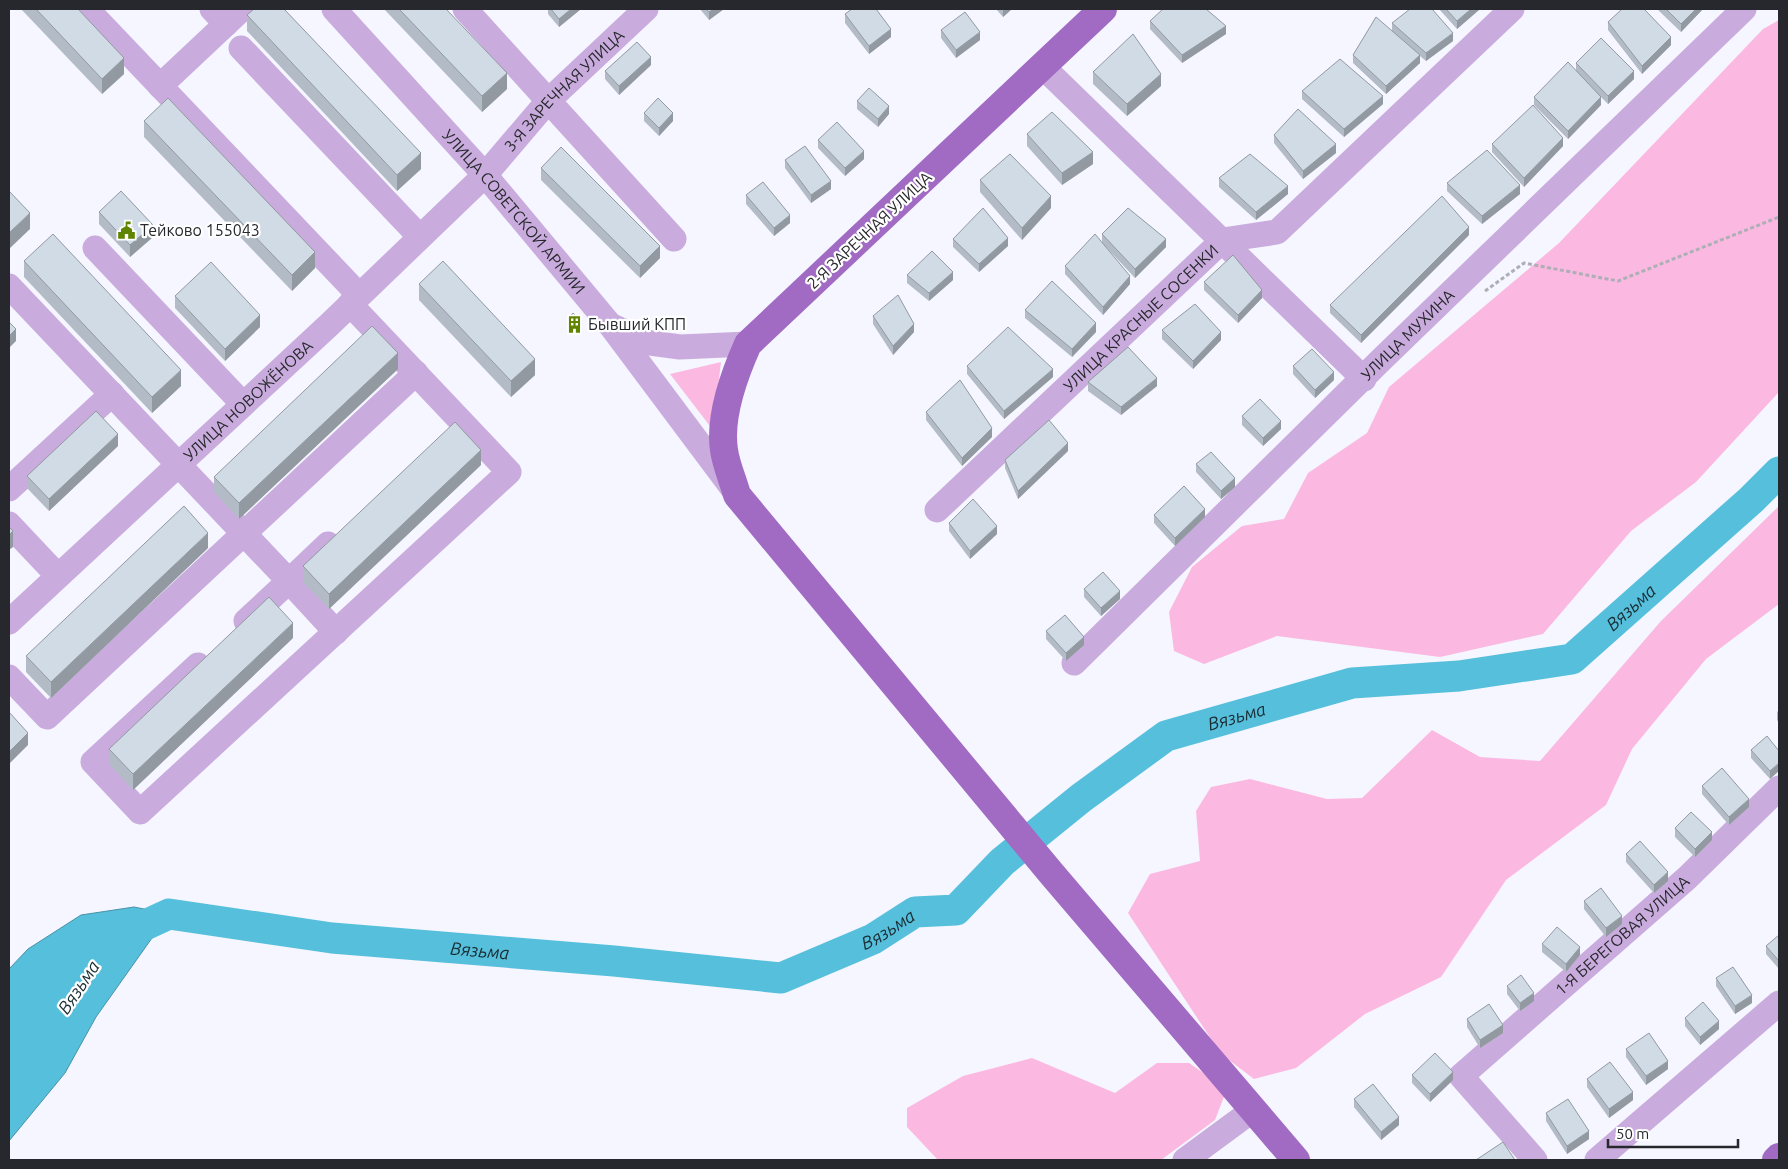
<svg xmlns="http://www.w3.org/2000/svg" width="1788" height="1169" viewBox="0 0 1788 1169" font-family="Ubuntu,sans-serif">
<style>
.green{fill:#fbb9e1}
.water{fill:#56bfdc;stroke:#4892a8}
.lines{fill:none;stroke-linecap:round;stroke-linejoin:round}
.river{stroke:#56bfdc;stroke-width:31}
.path{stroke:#adaeb6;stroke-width:3;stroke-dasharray:4 2.5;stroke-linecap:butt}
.minor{stroke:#c9acdd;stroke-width:25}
.major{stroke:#a16bc3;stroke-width:28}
.wall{fill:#b3bcc6}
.shaded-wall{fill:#9299a1}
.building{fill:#d0dbe6;stroke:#9299a1}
.labels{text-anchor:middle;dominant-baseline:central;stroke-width:4.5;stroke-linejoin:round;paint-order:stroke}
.street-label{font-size:16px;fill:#27282d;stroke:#fff}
.poi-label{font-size:16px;fill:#27282d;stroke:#fff;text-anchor:start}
.water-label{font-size:18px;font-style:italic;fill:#1a2d33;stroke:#fff}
</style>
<rect width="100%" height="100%" fill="#f5f6ff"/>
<g class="green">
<path d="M1779,20V392L1696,482L1631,531L1543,634L1440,657L1277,636L1204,664L1174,651L1169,612L1192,567L1242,526L1284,519L1308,473L1367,433L1389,387L1559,243L1763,29Z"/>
<path d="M721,362L713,430L670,374Z"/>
<path d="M1779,506V604L1706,659L1632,749L1606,805L1506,880L1441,977L1365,1014L1296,1068L1254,1079L1221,1054L1128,913L1150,874L1200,861L1196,811L1211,787L1250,779L1327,799L1362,798L1432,730L1480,757L1540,761L1661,621Z"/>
<path d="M1032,1058L1115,1093L1157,1063H1189L1227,1089L1215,1120L1161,1160H938L907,1127V1108L963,1076Z"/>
</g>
<path class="water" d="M134,907L169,914L96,1017L65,1073L9,1141V969L28,949L81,915Z"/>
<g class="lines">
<path class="river" id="s1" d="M130,932L169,914L332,938L614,961L781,978L873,939L915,912L956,910L1002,862L1081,798L1166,736L1352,683L1459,676L1572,659L1751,500L1779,472"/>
<path class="path" d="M1485,291L1524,263L1618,281L1779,217"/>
<g class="minor">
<path d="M87,9L359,295"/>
<path d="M212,9L226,24L242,9"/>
<path id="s2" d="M334,9L485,175L611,326L733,489"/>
<path d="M465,9L674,239"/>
<path d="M241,48L420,237"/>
<path d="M1042,66L1364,379"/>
<path d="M160,86L226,24"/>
<path d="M95,248L243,404"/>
<path d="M9,286L289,581L246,621"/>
<path d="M612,326L650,343L680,347L748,344"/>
<path d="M9,489L112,394"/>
<path id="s3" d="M937,510L1223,240L1277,232L1512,9"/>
<path d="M9,524L58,576"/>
<path d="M328,544L289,581L336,632"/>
<path id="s4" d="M9,622L330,324L485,175L548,101L646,9"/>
<path id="s5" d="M1074,663L1381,360L1744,9"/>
<path d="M198,665L93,762L140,812L509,472L350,304"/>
<path d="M9,677L47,717L416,373"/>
<path d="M1185,1160L1253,1110"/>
<path id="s6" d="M1535,1160L1461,1076L1687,878L1779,788"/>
<path d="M1597,1160L1779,1003"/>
</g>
<g class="major">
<path d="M1103,9L748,344C735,373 719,417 724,450C726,465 733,480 737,495L1051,873L1296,1160"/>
<path d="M1776,1160L1779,1157"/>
</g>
</g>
<g class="wall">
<path d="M21,9H78L124,74L102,94Z"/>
<path d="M384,9H446L507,89L482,112Z"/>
<path d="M548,9H581L559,27L548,14Z"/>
<path d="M700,9H724L709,20Z"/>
<path d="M996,9H1012L1003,17Z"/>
<path d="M1439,9H1480L1457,29Z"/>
<path d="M1657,9H1703L1681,32Z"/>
<path d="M845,14L891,37L869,54L845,23Z"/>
<path d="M247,15L421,169L397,191L247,31Z"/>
<path d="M1150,21L1226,34L1182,63L1150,29Z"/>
<path d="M1608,22L1671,45L1642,74L1608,30Z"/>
<path d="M1392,23L1453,41L1426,61L1420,56V63L1386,94L1353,63V55L1392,30Z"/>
<path d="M941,30L980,40L956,58L941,38Z"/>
<path d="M1576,63L1634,79L1608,104L1601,97V105L1568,139L1534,105V97L1576,70Z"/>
<path d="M651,65L619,95L605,79V71Z"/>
<path d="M1093,72L1161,86L1127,116L1093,84Z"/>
<path d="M1302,91L1383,104L1344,137L1302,99Z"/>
<path d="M857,101L889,114L878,127L857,109Z"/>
<path d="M644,113L673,121L659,136L644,121Z"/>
<path d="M144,121L315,268L292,291L144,137Z"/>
<path d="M1027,134L1093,164L1062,185L1027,146Z"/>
<path d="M1274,135L1336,153L1303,179L1274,143Z"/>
<path d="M818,140L864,159L845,176L818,148Z"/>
<path d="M1492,144L1563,146L1524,187L1492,152Z"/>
<path d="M785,160L831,189L811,203L785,168Z"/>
<path d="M541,168L660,258L640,278L541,180Z"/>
<path d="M1219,178L1288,194L1256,220L1219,187Z"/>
<path d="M980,180L1051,208L1022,240L980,192Z"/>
<path d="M1447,183L1520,194L1482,224L1447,191Z"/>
<path d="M746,195L790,223L774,236L746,204Z"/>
<path d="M99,212L153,237L130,257L99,224Z"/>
<path d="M1102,234L1166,247L1135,278L1105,246L1130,284L1103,315L1065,274V266L1102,242Z"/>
<path d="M1469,235L1361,343L1330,313V305Z"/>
<path d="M953,239L1008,246L979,272L953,247Z"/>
<path d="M24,261L181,386L152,413L24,277Z"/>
<path d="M907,275L953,280L929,301L907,283Z"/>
<path d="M1204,282L1262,298L1238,323L1204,290Z"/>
<path d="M419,284L535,375L511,397L419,300Z"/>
<path d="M175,296L260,327L225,361L175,308Z"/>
<path d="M1025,310L1096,332L1072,357L1025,318Z"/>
<path d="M873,316L914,332L893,355L873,324Z"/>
<path d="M568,318L581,325L575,330L568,322Z"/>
<path d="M1162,330L1221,340L1193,369L1162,339Z"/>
<path d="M967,366L1053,377L1004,419L967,374Z"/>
<path d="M1293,366L1334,380L1315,398L1293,374Z"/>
<path d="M398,369L239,519L214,492V477Z"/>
<path d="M1088,382L1157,386L1121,415L1088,391Z"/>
<path d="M926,412L992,437L962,466L926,420Z"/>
<path d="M1242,416L1281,429L1263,446L1242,425Z"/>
<path d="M118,446L49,511L27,488V476Z"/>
<path d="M1068,451L1018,499L1005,468V460Z"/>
<path d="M1196,464L1235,487L1221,499L1196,472Z"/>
<path d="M481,465L329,609L303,582V566Z"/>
<path d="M1154,515L1205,517L1175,546L1154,523Z"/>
<path d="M949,523L997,534L970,559L949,531Z"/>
<path d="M208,548L51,698L26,672V656Z"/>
<path d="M1084,589L1120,599L1101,616L1084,597Z"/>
<path d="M1046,631L1084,645L1066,661L1046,639Z"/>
<path d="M293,638L133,790L109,764V749Z"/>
<path d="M1779,710V723L1777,720V712Z"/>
<path d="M1751,750L1779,751L1770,779L1751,758Z"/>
<path d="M1702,786L1749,807L1729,825L1702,794Z"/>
<path d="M1675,828L1712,840L1695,857L1675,837Z"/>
<path d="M1626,854L1668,881L1654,893L1626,862Z"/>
<path d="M1584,901L1622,924L1606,937L1584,909Z"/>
<path d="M1779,935V969L1766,954V946Z"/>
<path d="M1542,944L1580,955L1566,972L1542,952Z"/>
<path d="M1716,978L1752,1003L1735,1014L1716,986Z"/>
<path d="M1507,986L1534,1001L1520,1011L1507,994Z"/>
<path d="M1685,1018L1719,1029L1700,1045L1685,1026Z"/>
<path d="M1467,1019L1503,1033L1480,1048L1467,1027Z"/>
<path d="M1626,1049L1668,1069L1646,1085L1626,1057Z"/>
<path d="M1412,1075L1453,1080L1430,1102L1412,1083Z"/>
<path d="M1587,1079L1633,1100L1609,1118L1587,1087Z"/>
<path d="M1354,1099L1399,1125L1381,1140L1354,1107Z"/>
<path d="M1546,1113L1589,1139L1567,1154L1546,1121Z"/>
</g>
<g class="shaded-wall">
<path d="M571,9H581L559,27V19Z"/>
<path d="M713,9H724L709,20V12Z"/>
<path d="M1003,9H1012L1003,17Z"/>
<path d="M1471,9H1480L1457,29V21Z"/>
<path d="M1696,9H1703L1681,32V24Z"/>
<path d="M1226,26V34L1182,63V55Z"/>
<path d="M891,29V37L869,54V46Z"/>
<path d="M980,32V40L956,58V50Z"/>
<path d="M1453,33V41L1426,61V53Z"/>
<path d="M1671,37V45L1642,74V66Z"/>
<path d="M1420,55V63L1386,94V86Z"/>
<path d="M651,57V65L619,95V86Z"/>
<path d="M124,58V74L102,94V79Z"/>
<path d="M1634,71V79L1608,104V96Z"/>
<path d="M507,73V89L482,112V96Z"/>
<path d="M1161,74V86L1127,116V104Z"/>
<path d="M1383,96V104L1344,137V129Z"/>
<path d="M1601,97V105L1568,139V131Z"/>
<path d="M889,106V114L878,127V119Z"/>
<path d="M673,113V121L659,136V128Z"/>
<path d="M1563,138V146L1524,187V178Z"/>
<path d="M1336,144V153L1303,179V171Z"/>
<path d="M864,151V159L845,176V168Z"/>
<path d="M1093,152V164L1062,185V173Z"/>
<path d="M421,153V169L397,191V175Z"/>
<path d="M831,181V189L811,203V195Z"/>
<path d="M1520,185V194L1482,224V216Z"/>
<path d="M1288,186V194L1256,220V212Z"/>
<path d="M1051,196V208L1022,240V228Z"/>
<path d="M30,213V229L9,249V233Z"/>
<path d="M790,215V223L774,236V228Z"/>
<path d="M153,225V237L130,257V245Z"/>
<path d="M1469,227V235L1361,343V335Z"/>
<path d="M1008,238V246L979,272V264Z"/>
<path d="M1166,239V247L1135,278V269Z"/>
<path d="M660,246V258L640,278V266Z"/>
<path d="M315,252V268L292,291V275Z"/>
<path d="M953,272V280L929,301V293Z"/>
<path d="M1130,276V284L1103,315V307Z"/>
<path d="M1262,290V298L1238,323V315Z"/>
<path d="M260,315V327L225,361V349Z"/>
<path d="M581,321V325L575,330V326Z"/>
<path d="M1096,323V332L1072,357V349Z"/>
<path d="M914,324V332L893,355V346Z"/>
<path d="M16,329V341L9,348V336Z"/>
<path d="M1221,332V340L1193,369V361Z"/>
<path d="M398,353V369L239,519V503Z"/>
<path d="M535,359V375L511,397V381Z"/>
<path d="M1053,369V377L1004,419V411Z"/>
<path d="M181,370V386L152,413V397Z"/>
<path d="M1334,372V380L1315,398V390Z"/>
<path d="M1157,378V386L1121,415V407Z"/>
<path d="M1281,421V429L1263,446V438Z"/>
<path d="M992,428V437L962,466V458Z"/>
<path d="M118,434V446L49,511V499Z"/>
<path d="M1068,443V451L1018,499V491Z"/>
<path d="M481,450V465L329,609V594Z"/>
<path d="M1235,478V487L1221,499V491Z"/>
<path d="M1205,509V517L1175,546V538Z"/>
<path d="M997,526V534L970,559V551Z"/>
<path d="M13,531V547L9,550V535Z"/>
<path d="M208,533V548L51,698V682Z"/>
<path d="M1120,591V599L1101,616V608Z"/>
<path d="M293,623V638L133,790V774Z"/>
<path d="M1084,637V645L1066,661V653Z"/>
<path d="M28,733V745L9,764V752Z"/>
<path d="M1779,763V771L1770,779V771Z"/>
<path d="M1749,799V807L1729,825V817Z"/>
<path d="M1712,832V840L1695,857V849Z"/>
<path d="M1668,872V881L1654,893V885Z"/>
<path d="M1622,916V924L1606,937V928Z"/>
<path d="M1580,947V955L1566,972V964Z"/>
<path d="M1534,993V1001L1520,1011V1003Z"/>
<path d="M1752,995V1003L1735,1014V1006Z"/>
<path d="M1719,1021V1029L1700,1045V1037Z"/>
<path d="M1503,1025V1033L1480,1048V1040Z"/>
<path d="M1668,1061V1069L1646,1085V1076Z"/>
<path d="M1453,1072V1080L1430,1102V1094Z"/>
<path d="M1633,1092V1100L1609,1118V1109Z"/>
<path d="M1399,1117V1125L1381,1140V1132Z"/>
<path d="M1589,1131V1139L1567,1154V1146Z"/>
</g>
<g class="building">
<path d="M36,9H78L124,58L102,79Z"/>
<path d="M254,9H284L421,153L397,175L247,15Z"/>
<path d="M399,9H446L507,73L482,96Z"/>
<path d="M551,9H571L559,19Z"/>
<path d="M706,9H713L709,12Z"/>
<path d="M852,9H876L891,29L869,46L845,14Z"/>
<path d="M1163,9H1206L1226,26L1182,55L1150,21Z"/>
<path d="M1410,9H1432L1453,33L1426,53L1392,23Z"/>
<path d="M1446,9H1471L1457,21Z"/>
<path d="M1622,9H1644L1671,37L1642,66L1608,22Z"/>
<path d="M1666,9H1696L1681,24Z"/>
<path d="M965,12L980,32L956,50L941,30Z"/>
<path d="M1376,17L1420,55L1386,86L1353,55Z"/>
<path d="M1133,34L1161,74L1127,104L1093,72Z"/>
<path d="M1601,38L1634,71L1608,96L1576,63Z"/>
<path d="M637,42L651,57L619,86L605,71Z"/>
<path d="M1340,59L1383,96L1344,129L1302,91Z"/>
<path d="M1568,62L1601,97L1568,131L1534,97Z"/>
<path d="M869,88L889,106L878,119L857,101Z"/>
<path d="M168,98L315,252L292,275L144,121Z"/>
<path d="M658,98L673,113L659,128L644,113Z"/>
<path d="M1533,105L1563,138L1524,178L1492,144Z"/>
<path d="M1298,109L1336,144L1303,171L1274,135Z"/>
<path d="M1052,112L1093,152L1062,173L1027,134Z"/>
<path d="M837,122L864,151L845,168L818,140Z"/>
<path d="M805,146L831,181L811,195L785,160Z"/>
<path d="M561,147L660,246L640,266L541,168Z"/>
<path d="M1487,150L1520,185L1482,216L1447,183Z"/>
<path d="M1010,154L1051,196L1022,228L980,180Z"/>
<path d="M1250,154L1288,186L1256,212L1219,178Z"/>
<path d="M763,182L790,215L774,228L746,195Z"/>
<path d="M9,191L30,213L9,233Z"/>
<path d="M121,191L153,225L130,245L99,212Z"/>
<path d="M1442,196L1469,227L1361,335L1330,305Z"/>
<path d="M983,208L1008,238L979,264L953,239Z"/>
<path d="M1128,208L1166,239L1135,269L1102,234Z"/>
<path d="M53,234L181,370L152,397L24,261Z"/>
<path d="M1095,234L1130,276L1103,307L1065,266Z"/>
<path d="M932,251L953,272L929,293L907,275Z"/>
<path d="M1233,255L1262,290L1238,315L1204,282Z"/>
<path d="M443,261L535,359L511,381L419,284Z"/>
<path d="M211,262L260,315L225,349L175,296Z"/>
<path d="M1052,281L1096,323L1072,349L1025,310Z"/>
<path d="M898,295L914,324L893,346L873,316Z"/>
<path d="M1195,304L1221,332L1193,361L1162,330Z"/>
<path d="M573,313L581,321L575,326L568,318Z"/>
<path d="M9,322L16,329L9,336Z"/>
<path d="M372,326L398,353L239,503L214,477Z"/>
<path d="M1008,327L1053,369L1004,411L967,366Z"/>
<path d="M1128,347L1157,378L1121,407L1088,382Z"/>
<path d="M1312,349L1334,372L1315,390L1293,366Z"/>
<path d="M960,380L992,428L962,458L926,412Z"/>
<path d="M1260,399L1281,421L1263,438L1242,416Z"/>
<path d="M96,411L118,434L49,499L27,476Z"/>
<path d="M1049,420L1068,443L1018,491L1005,460Z"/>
<path d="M455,422L481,450L329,594L303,566Z"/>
<path d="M1211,452L1235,478L1221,491L1196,464Z"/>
<path d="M1184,486L1205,509L1175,538L1154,515Z"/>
<path d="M973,499L997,526L970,551L949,523Z"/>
<path d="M184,506L208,533L51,682L26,656Z"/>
<path d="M9,527L13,531L9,535Z"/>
<path d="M1103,572L1120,591L1101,608L1084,589Z"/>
<path d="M269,597L293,623L133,774L109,749Z"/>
<path d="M1065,615L1084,637L1066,653L1046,631Z"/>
<path d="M9,712L28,733L9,752Z"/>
<path d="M1767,736L1779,751V763L1770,771L1751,750Z"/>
<path d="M1722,768L1749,799L1729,817L1702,786Z"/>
<path d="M1691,812L1712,832L1695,849L1675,828Z"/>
<path d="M1640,841L1668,872L1654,885L1626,854Z"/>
<path d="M1601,888L1622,916L1606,928L1584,901Z"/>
<path d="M1557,927L1580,947L1566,964L1542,944Z"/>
<path d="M1779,935V961L1766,946Z"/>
<path d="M1733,967L1752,995L1735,1006L1716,978Z"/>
<path d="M1521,975L1534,993L1520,1003L1507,986Z"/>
<path d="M1703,1002L1719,1021L1700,1037L1685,1018Z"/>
<path d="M1489,1004L1503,1025L1480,1040L1467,1019Z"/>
<path d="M1649,1033L1668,1061L1646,1076L1626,1049Z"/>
<path d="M1435,1053L1453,1072L1430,1094L1412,1075Z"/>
<path d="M1610,1062L1633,1092L1609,1109L1587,1079Z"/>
<path d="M1373,1084L1399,1117L1381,1132L1354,1099Z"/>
<path d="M1568,1099L1589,1131L1567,1146L1546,1113Z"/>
<path d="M1503,1142L1515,1160H1476Z"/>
</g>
<defs>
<symbol id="civic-bare" viewBox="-9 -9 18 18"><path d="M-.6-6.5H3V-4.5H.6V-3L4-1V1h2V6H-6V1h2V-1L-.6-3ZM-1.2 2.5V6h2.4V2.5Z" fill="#618400" stroke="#fff" stroke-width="2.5" paint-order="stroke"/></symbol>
<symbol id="building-bare" viewBox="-9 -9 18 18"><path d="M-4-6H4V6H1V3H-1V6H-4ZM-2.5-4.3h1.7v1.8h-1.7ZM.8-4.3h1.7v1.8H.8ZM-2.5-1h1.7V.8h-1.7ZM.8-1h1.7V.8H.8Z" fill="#618400" stroke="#fff" stroke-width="2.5" paint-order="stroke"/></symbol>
</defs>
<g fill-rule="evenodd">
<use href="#civic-bare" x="114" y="218" width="25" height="25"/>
<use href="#building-bare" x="562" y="312" width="25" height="25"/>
</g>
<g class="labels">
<g class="street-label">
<text stroke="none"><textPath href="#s4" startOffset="769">3-Я ЗАРЕЧНАЯ УЛИЦА</textPath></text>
<text stroke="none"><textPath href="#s2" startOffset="271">УЛИЦА СОВЕТСКОЙ АРМИИ</textPath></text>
<text transform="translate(869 230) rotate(-43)">2-Я ЗАРЕЧНАЯ УЛИЦА</text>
<text stroke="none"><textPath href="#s3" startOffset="280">УЛИЦА КРАСНЫЕ СОСЕНКИ</textPath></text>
<text stroke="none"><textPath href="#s5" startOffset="468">УЛИЦА МУХИНА</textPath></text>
<text stroke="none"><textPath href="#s4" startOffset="326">УЛИЦА НОВОЖЁНОВА</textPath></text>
<text stroke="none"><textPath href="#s6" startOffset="326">1-Я БЕРЕГОВАЯ УЛИЦА</textPath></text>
</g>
<g class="poi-label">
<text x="140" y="230">Тейково 155043</text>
<text x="588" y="324">Бывший КПП</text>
</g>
<g class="water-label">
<text stroke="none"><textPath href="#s1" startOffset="1616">Вязьма</textPath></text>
<text stroke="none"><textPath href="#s1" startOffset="1196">Вязьма</textPath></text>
<text stroke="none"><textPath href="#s1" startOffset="776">Вязьма</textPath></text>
<text stroke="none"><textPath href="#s1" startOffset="356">Вязьма</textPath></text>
<text transform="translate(78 987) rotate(-56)">Вязьма</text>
</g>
</g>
<rect width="1788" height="1169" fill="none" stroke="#27282d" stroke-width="20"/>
<path d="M1608 1139v8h130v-8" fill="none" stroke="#27282d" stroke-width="2.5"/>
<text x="1616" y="1139" font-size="15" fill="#27282d" stroke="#ffffff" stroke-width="4" paint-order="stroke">50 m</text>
</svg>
